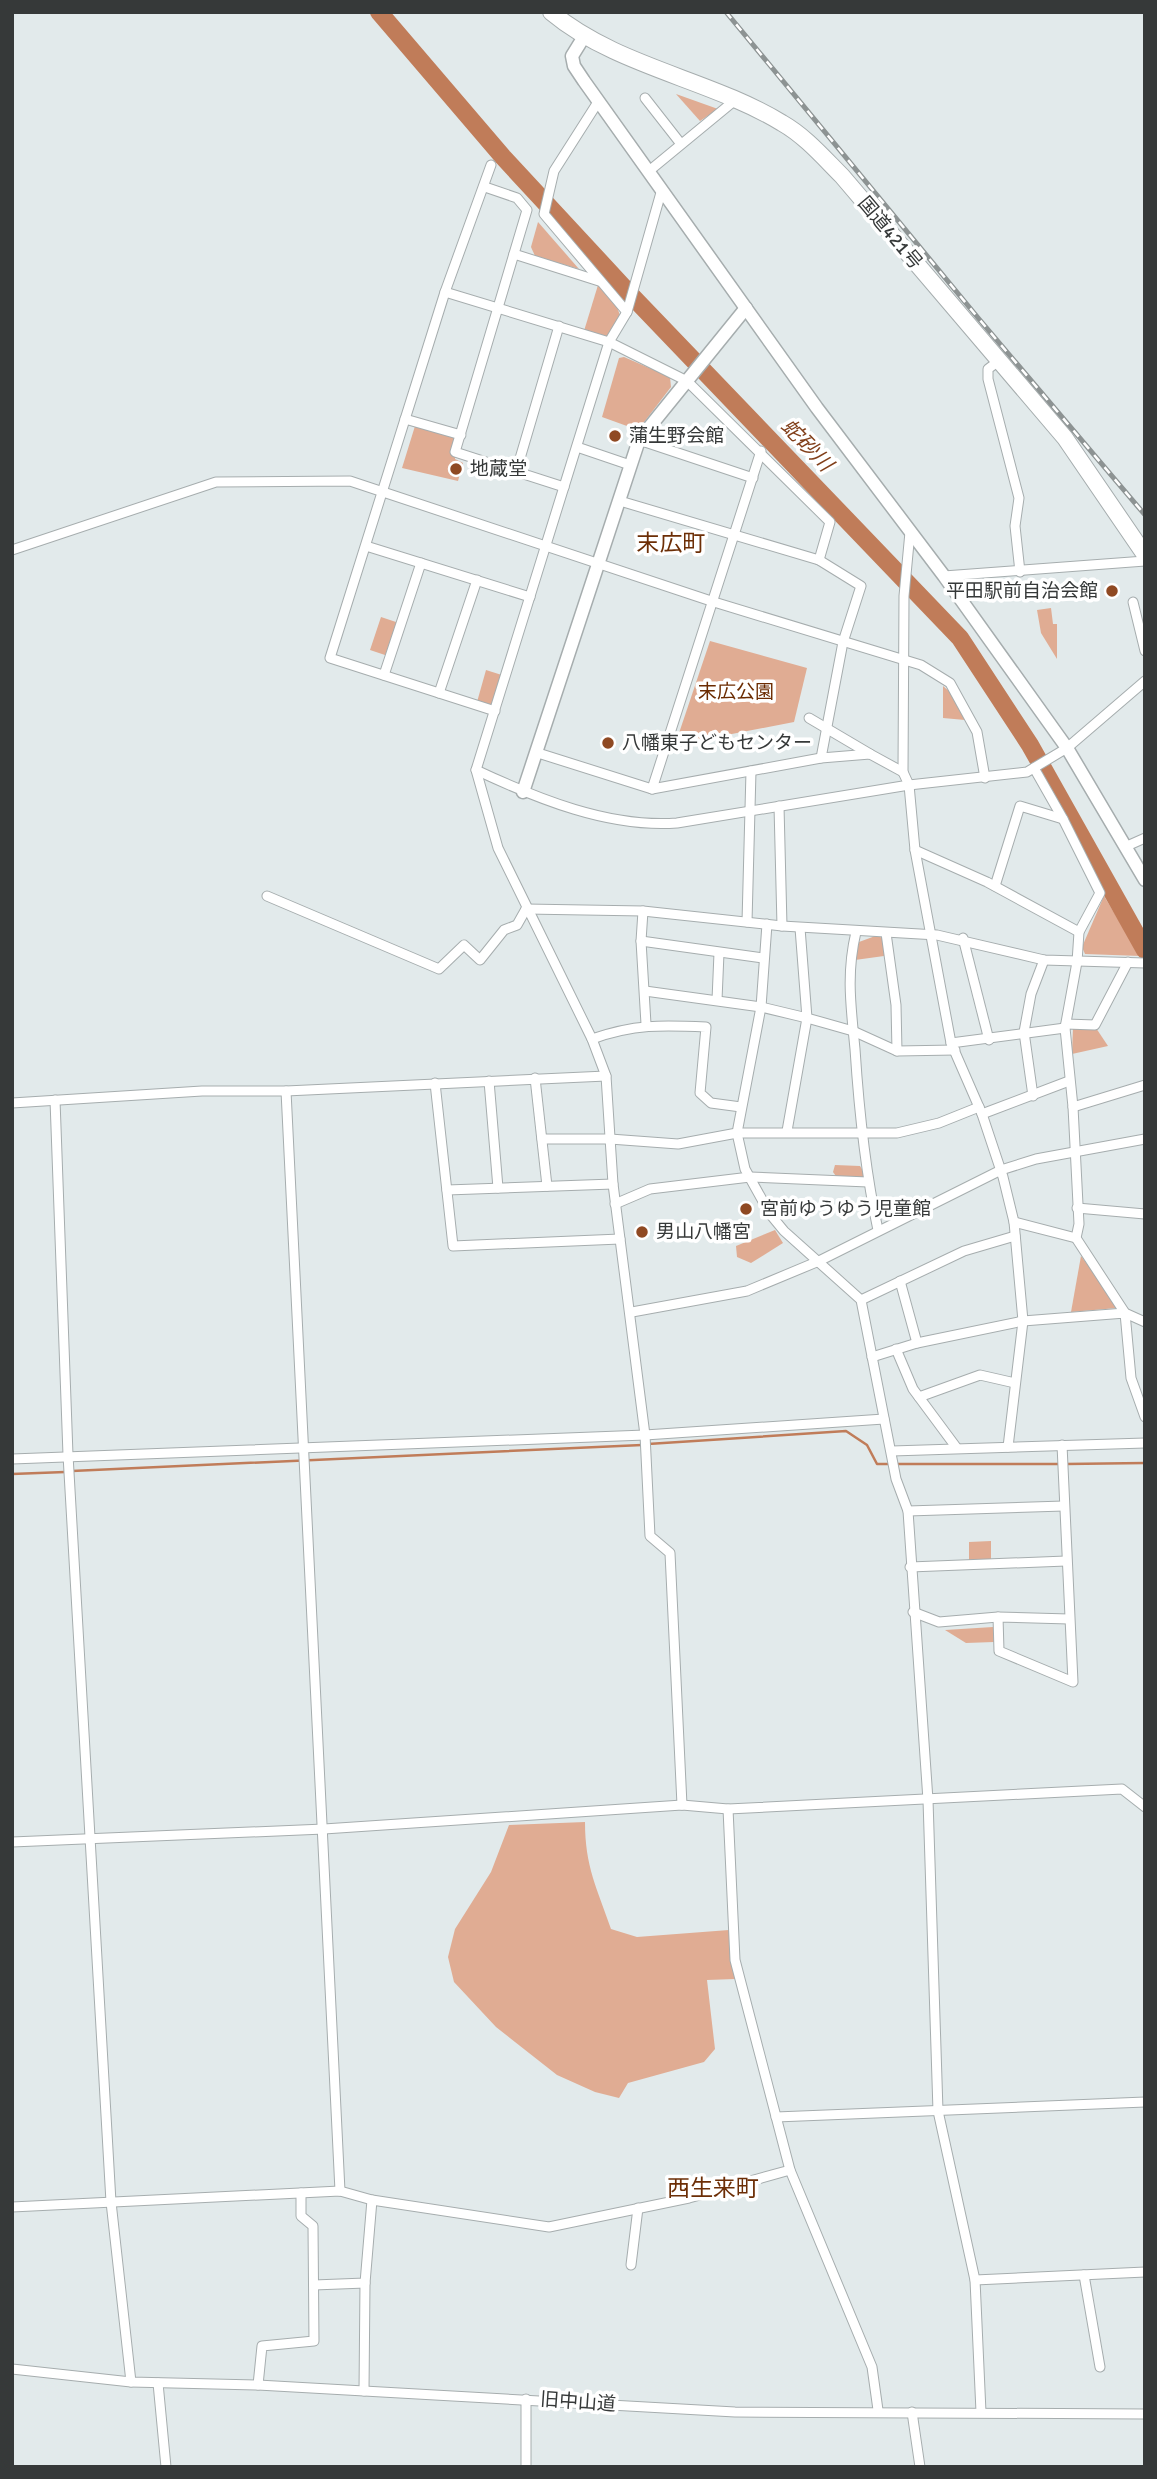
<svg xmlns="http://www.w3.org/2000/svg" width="1157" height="2479" viewBox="0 0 1157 2479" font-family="Signika,'Noto Sans JP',sans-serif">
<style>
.green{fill:#e0ac93}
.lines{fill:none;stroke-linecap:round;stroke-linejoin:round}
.stream{stroke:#c07c59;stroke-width:2.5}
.river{stroke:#c07c59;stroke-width:18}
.street-casing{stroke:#a6adae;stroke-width:11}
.secondary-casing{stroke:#a6adae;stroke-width:15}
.highway-casing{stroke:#a6adae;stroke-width:18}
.street{stroke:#fff;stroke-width:9}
.secondary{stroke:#fff;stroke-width:12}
.highway{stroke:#fff;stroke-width:16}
.rail-casing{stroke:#8d9393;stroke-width:5}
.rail{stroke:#fff;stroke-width:2.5;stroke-dasharray:8;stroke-linecap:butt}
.poi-dot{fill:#8f4922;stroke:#fff;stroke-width:2.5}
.labels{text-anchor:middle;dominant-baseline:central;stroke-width:7;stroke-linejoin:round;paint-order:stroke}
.street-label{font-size:19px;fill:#363939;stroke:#fff}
.poi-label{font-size:19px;fill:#363939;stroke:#fff;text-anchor:start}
.park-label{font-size:19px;fill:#6b2b01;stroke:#fff}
.water-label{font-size:21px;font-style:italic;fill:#813f1a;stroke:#fff}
.quarter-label{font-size:23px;fill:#6c2e06;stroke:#fff}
</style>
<rect width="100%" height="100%" fill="#e2eaeb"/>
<g class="green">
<path d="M676,94L718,109L700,121Z"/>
<path d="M538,222L579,269L535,256L531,247Z"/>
<path d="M598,285L617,307L621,318L609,338L584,331Z"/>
<path d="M624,357L670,377L671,387L638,430L602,417L619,358Z"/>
<path d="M415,426L456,437L455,459L463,463L458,481L402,468Z"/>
<path d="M1051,608L1053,624H1057V659L1041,633L1037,610Z"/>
<path d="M381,617L402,624L391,657L370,650Z"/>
<path d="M710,641L807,668L794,722L675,745Z"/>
<path d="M486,670L508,677L500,703L491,706L477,702Z"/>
<path d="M943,686L950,692L965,720L943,718Z"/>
<path d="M1104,896L1140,956L1085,954L1082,947Z"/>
<path d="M878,935L884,940V956L855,960L859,942Z"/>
<path d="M1073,1027L1096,1028L1108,1046L1072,1054Z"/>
<path d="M835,1165L860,1166L865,1174L862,1180L838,1179L833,1172Z"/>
<path d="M775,1230L783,1243L751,1263L737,1257L736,1246Z"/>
<path d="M1081,1256L1116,1302L1117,1308L1071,1312Z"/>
<path d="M991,1541V1559L969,1560V1542Z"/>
<path d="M993,1627L994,1642L966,1643L945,1630Z"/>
<path d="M585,1822C585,1867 597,1888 611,1929L637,1937L729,1930L735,1979L707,1980L715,2049L704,2062L628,2083L619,2098L595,2092L557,2075L496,2027L454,1982L448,1957L455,1929L491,1872L509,1825Z"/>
</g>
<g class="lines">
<g class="stream">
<path d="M648,1444L846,1431L867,1445L877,1464H1059"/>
<path d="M1066,1464L1145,1463"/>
<path d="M72,1471L642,1445"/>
<path d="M12,1474L65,1472"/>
</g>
<path class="river" d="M379,12L503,157L629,293L960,638L1030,745L1145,950"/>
<defs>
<g id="street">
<path d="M645,98L681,144"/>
<path d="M598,102L554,171L544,214L627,312"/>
<path d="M491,165L445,292L330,658L495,711"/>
<path d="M649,171L734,101"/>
<path d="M485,187L517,198L527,210L455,452L564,487"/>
<path d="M662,189L627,312L609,342L476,770L498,848L592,1039L606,1076L613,1184L645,1435L650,1536L670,1553L682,1805"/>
<path d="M514,254L599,281"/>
<path d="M445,292L609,342L687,381L830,522L819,560"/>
<path d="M1000,360L988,369V379L1019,498L1015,526L1020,572"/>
<path d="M405,419L461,435"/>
<path d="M639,440L753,478"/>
<path d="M577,447L630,465"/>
<path d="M516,472L559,326"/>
<path d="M620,501L819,560L861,586L843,642L821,758"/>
<path d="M910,532L904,596L903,772L909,785L915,850L951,1043L982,1114L1003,1177L1014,1222L1023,1321L1008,1447"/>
<path d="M366,546L530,597"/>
<path d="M12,550L216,482L350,481L714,602L921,665L950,683L977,732L985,778"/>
<path d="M944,576L1145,561"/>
<path d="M1133,602L1145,651"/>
<path d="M384,675L421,563"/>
<path d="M439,693L477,580"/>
<path d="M809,718L870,754"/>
<path d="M538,753L652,789L821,758L870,754L903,772"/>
<path d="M1034,768L1063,819L1100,893L1079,932L1077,962L1065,1028L1073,1107L1079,1224L1076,1238L1125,1313L1145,1322"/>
<path d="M476,770C538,799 609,828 677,823L909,785L1027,772L1067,748L1145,681"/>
<path d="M652,789L761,451"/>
<path d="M779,806L782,926"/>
<path d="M1127,846L1145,838"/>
<path d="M915,850L987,882L1079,932"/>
<path d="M995,886L1020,806L1063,819"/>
<path d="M267,896L439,969L464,945L480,960L504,930L517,925L526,909"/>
<path d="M526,909L643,911L782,926L937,935L1044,960L1145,963"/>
<path d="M643,911L641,941L646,1024"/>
<path d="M747,922L751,771"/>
<path d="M767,924L761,1007L737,1133L745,1169L770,1214L784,1231L861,1300L896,1479L908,1511L928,1800L938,2111L975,2280L981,2412"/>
<path d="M856,932C846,974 851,1007 855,1049C859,1111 865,1170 878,1230"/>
<path d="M886,933L896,1005L897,1051"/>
<path d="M963,938L989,1040"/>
<path d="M641,941L763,958"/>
<path d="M645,991L761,1007L807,1018L853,1031L897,1051L955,1050"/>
<path d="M717,1000L719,953"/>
<path d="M1066,1024L1095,1025L1128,962"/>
<path d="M592,1039C634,1024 662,1025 706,1027L700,1093L711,1103L741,1107"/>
<path d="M951,1043L1065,1028"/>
<path d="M535,1078L547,1186"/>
<path d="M489,1081L498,1188"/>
<path d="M435,1083L453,1246L620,1239"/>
<path d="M286,1091L340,2191"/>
<path d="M1033,1096L1024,1032L1031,994L1044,960"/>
<path d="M55,1100L68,1455L111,2202L131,2382"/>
<path d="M12,1103L202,1091H286L606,1076"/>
<path d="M1073,1107L1145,1085"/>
<path d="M982,1114L1069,1081"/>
<path d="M787,1131L807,1018L800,928"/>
<path d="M542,1139H610L678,1144L737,1133H897L939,1123L979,1107"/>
<path d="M447,1190L613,1184"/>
<path d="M615,1204L650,1189L750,1177L868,1182"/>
<path d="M1077,1208L1145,1214"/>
<path d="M1014,1222L1076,1238"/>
<path d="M900,1281L917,1343"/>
<path d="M861,1300L964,1251L1015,1236"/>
<path d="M632,1312L747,1291L819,1261L1001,1170L1036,1159L1145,1139"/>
<path d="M896,1349L913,1389L956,1447"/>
<path d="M872,1357L917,1343L1023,1321L1125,1313L1131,1378L1145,1417"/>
<path d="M919,1397L980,1375L1015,1383"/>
<path d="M892,1451L1145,1443"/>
<path d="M12,1459L645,1435L884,1419"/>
<path d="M908,1511L1064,1506"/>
<path d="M910,1567L1066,1561"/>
<path d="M913,1612L939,1622L998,1617L1069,1619"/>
<path d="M998,1617L999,1651L1073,1682L1062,1445"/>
<path d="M728,1809L735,1960L790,2170L872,2367L878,2410"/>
<path d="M12,1842L324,1829L682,1805L728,1809L1122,1789L1145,1807"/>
<path d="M776,2117L1145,2102"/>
<path d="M12,2207L340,2191L372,2200L549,2227L689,2198L790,2170"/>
<path d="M631,2265L638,2208"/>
<path d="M1084,2275L1100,2367"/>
<path d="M975,2280L1145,2272"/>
<path d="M314,2285L365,2283L372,2200"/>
<path d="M12,2369L131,2382L258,2385L735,2412L1145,2414"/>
<path d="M158,2383L166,2467"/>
<path d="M258,2385L262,2346L314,2341L313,2226L301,2216V2193"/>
<path d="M364,2391L365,2283"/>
<path d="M526,2399V2467"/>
<path d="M912,2412L920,2467"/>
</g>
<g id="secondary">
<path d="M585,35L572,56L574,66L584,81L817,408L944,576L1067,748L1145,880"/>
<path d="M523,792L639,440L746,308"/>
</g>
<path id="highway" d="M551,12C617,67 710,79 782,123C805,136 823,157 842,176L1065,438L1145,555"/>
</defs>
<use href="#street" class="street-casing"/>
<use href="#secondary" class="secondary-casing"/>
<use href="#highway" class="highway-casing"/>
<use href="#street" class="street"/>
<use href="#secondary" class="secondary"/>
<use href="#highway" class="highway"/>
<defs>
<path id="rail" d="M726,12L979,319L1145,515"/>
</defs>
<use href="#rail" class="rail-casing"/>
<use href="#rail" class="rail"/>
</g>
<g class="poi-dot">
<circle cx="615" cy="436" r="7"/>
<circle cx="456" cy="469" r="7"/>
<circle cx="1112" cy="591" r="7"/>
<circle cx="608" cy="743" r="7"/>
<circle cx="746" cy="1209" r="7"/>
<circle cx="642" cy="1232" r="7"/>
</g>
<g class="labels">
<g class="street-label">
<text transform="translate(890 233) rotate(50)">国道421号</text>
<text transform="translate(578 2402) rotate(4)">旧中山道</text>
</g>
<g class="poi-label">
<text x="629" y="436">蒲生野会館</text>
<text x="470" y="469">地蔵堂</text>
<text x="1098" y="591" text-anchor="end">平田駅前自治会館</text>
<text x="622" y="743">八幡東子どもセンター</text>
<text x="760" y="1209">宮前ゆうゆう児童館</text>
<text x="656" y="1232">男山八幡宮</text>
</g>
<g class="park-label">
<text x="736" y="692">末広公園</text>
</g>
<g class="water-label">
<text transform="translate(807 445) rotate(46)">蛇砂川</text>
</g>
<g class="quarter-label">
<text x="671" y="543">末広町</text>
<text x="713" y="2188">西生来町</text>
</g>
</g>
<rect width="1157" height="2479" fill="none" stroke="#363939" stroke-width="28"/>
</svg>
